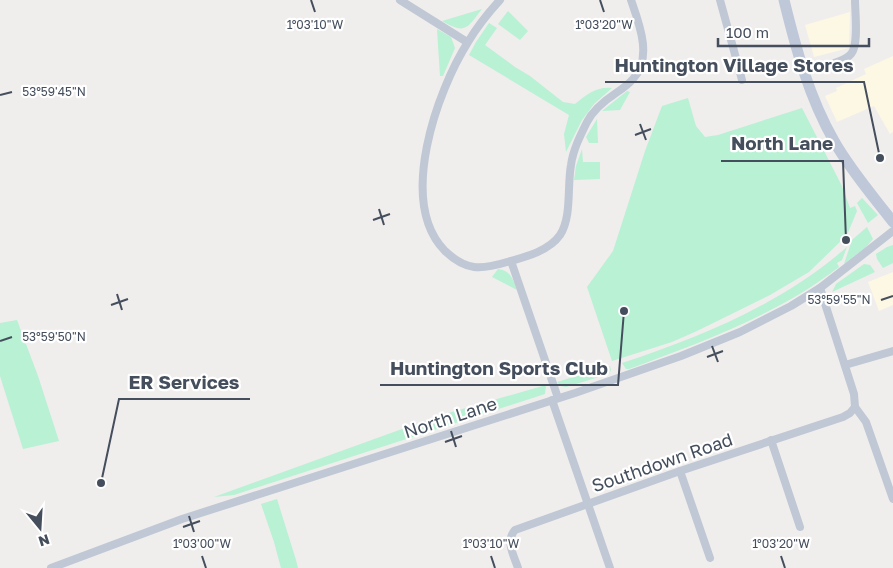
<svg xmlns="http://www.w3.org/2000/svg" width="893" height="568" viewBox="0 0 893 568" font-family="'Golos Text',sans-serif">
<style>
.commercial{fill:#fdf8e4}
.green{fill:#b8f1d3}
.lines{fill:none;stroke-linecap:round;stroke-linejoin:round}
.street{stroke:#bfc8d4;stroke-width:8}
.secondary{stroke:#bec8d8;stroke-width:11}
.ticks{fill:none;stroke:#444e5c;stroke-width:2}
.labels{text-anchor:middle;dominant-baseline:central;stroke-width:4.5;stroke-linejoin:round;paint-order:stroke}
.street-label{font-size:18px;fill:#444e5c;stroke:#fff}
.ticks-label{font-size:12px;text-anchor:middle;fill:#444e5c;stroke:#fff;stroke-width:4.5;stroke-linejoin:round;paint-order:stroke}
.leader{fill:none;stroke:#444e5c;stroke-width:2}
.callout-dot{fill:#444e5c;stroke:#fff;stroke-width:2}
.callout-label{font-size:19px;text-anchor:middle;font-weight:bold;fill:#444e5c;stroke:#fff;stroke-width:4.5;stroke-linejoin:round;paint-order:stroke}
</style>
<rect width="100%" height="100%" fill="#f0eded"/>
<g class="commercial">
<path d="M850,12L849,48L814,57L805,25Z"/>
<path d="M893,56V132L890,134L874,106L837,122L825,96L837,91L836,88L866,74L864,69Z"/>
<path d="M893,272V305L879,311L868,282Z"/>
</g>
<g class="green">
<path d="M482,9C467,28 466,35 442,21Z"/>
<path d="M508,11L528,31L520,40L498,24Z"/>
<path d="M489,23L497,28L485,45L515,67L530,76L563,102L575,104C586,95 597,86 612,88L594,104L582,120L566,152L564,134L569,115L469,55L476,42Z"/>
<path d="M437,29L451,37L455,48L443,76H440Z"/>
<path d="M627,91L630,92L620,110L602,111Z"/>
<path d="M688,98L696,126L705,137L718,135L802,108L842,186L850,208L855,206L857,211L847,235L809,272L770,295L697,331L672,342L612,361L587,287L613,251L645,151L662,106Z"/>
<path d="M597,119L598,143H589L586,137Z"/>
<path d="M582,149L583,162H600V179L574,180L576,166Z"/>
<path d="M862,198L878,215L868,223L857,203Z"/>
<path d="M867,227L873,239L866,247L844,264L852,240Z"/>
<path d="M893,245V263L883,268L877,259L876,254L887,247Z"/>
<path d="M847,247L842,260L837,263L839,267C777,315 702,342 629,369H626L622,363C702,337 783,303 847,247Z"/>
<path d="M864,264L870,265L875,272L832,292L836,284Z"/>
<path d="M498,269C510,270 513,279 517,290L492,277Z"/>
<path d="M17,320L38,376L59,441L23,449L0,376V323Z"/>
<path d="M610,366L611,370L609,374L566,387L561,386L557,382Z"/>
<path d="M546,385L545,394L234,495L214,497L438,416Z"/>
<path d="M277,499L296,560L298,568H281L274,542L261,504Z"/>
</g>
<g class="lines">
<g class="street">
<path d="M400,0L467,42"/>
<path d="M500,0C488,13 477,27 468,42C437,91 397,202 445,251C466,271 481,270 507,262C525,257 549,251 560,235C572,217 567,186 571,165C573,150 580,136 587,122C593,110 604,101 616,93C622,89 628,85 633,79C653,58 639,23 631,0"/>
<path d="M720,0L742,80"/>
<path d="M803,71C815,68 844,63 851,54C859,45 855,13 855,0"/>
<path d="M511,261L558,398"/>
<path d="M820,288L854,394L855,407L866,422L893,499"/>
<path d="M845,365L893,351"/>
<path d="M552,400L610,568"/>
<path d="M771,440L800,527"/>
<path d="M680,471L710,558"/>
<path d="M51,568L182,519L575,393L681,356L740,332L791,306L820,288L893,231"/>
<path d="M518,568C514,556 505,541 515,530L680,471L843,417L850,413L855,407"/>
</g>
<path class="secondary" d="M784,0C796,49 809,97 834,141C851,171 873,196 893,222"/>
</g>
<path class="ticks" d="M311,0L315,12M600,0L604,12M0,95L12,92M640,124L646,140M635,135L651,129M379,209L384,225M373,220L390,214M117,294L122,310M881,300L893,296M111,305L128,299M0,341L12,337M712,346L718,362M707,357L723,351M451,431L456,447M445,442L462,436M189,516L194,532M183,527L200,521M202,556L206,568M491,556L495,568M781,556L785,568"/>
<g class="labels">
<g class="street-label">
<text transform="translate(450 417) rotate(-18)">North Lane</text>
<text transform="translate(662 462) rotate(-19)">Southdown Road</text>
</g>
</g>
<g class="ticks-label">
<text x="315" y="29">1°03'10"W</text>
<text x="604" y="29">1°03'20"W</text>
<text x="54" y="96">53°59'45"N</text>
<text x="839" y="304">53°59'55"N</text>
<text x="54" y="341">53°59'50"N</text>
<text x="202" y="548">1°03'00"W</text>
<text x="491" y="548">1°03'10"W</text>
<text x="781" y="548">1°03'20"W</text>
</g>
<path class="leader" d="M880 158L864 82H605M846 240L843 161H721M624 311L618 385H380M101 483L119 399H250"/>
<g class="callout-dot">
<circle cx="880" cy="158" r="5"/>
<circle cx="846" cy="240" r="5"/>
<circle cx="624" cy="311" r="5"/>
<circle cx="101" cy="483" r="5"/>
</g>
<g class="callout-label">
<text x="734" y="72">Huntington Village Stores</text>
<text x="782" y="150">North Lane</text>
<text x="499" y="375">Huntington Sports Club</text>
<text x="184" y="389">ER Services</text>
</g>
<g transform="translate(40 528) rotate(162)" stroke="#ffffff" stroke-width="4" paint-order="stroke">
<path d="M0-4L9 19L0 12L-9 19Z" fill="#444e5c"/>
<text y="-8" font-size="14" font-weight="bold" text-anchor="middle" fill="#444e5c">N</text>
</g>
<path d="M718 38v8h151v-8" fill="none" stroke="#444e5c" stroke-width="2.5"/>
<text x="726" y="38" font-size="15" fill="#444e5c" stroke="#ffffff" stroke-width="4" paint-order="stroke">100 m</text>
</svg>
